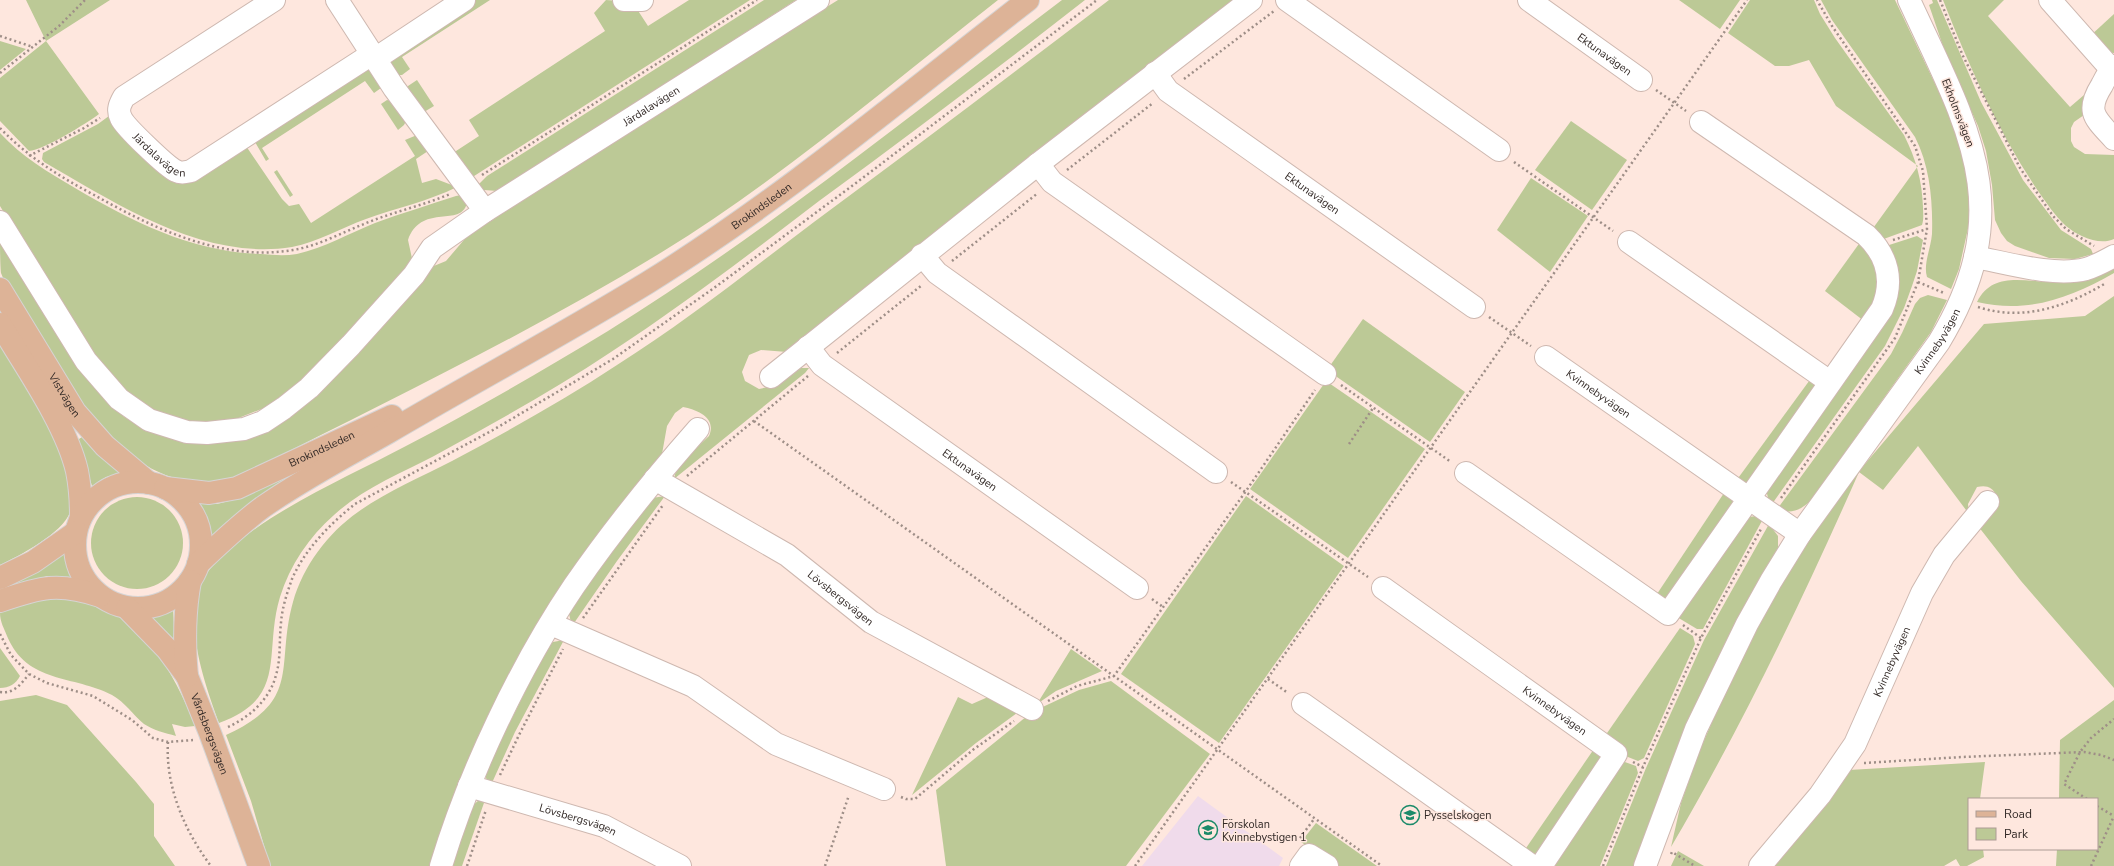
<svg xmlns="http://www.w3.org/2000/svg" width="2114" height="866" viewBox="0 0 2114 866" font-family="'Nunito Sans',sans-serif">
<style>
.education{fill:#f0dbeb}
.green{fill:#bcc996}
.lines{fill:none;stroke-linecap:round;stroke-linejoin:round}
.minor-casing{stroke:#ceb8b0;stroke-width:24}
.major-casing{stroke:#d6d4d4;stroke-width:24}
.path{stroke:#9e8e87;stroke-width:2.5;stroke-dasharray:2 3;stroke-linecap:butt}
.minor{stroke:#fff;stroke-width:22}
.major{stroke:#ddb397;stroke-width:22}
.labels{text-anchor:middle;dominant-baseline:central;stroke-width:3;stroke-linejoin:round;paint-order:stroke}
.street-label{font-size:11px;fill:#322926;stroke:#fee7de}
.poi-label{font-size:11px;fill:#322926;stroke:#fee7de;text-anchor:start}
</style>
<rect width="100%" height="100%" fill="#fee7de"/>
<path class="education" d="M1198,796L1283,858L1279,866H1142Z"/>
<g class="green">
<path d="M26,0H110L46,41L99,114C87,123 44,150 29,151L0,121V78L46,41Z"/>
<path d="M473,0H490L402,57L410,69L402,75H394L388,55Z"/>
<path d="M606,0C615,0 623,3 633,3L648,26L689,0H750L471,178L453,153L479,136L469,120L605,31L594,13Z"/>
<path d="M764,0H796L498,191L484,190L477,186L487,176Z"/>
<path d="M838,0H998C889,85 781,179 662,252C527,335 382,403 241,476C234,478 225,483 218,483C126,488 78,400 38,332C27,315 8,292 1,273C0,265 0,241 0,231L100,394L123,416L140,427L166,437L197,443H223L248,438L429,268L446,261L469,234L698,87Z"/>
<path d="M1062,0H1085C998,68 909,135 819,201C751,253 683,305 611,352C554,390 494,423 434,456C401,473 362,489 334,515C309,537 290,565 280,597C263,653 289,698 219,723C204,681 177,609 210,569C253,517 346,478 406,446C475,410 542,371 608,331C767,232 913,113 1062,0Z"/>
<path d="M1109,0H1236L787,352L761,350L749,355L742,372L745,381L759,389L773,386L795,368H809L805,373L674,479L677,466L709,436C717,418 698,410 683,407L675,413L667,426L662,454L615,514L432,866H270L251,801L226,735C303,700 275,666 293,602C303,566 328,533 358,512C384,493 423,476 452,461C508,431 564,400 617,365C685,322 749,271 814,222C913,149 1011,75 1109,0Z"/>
<path d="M1679,0H1740L1720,29Z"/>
<path d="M1750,0H1814L1820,14L1835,38L1904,135C1916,159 1922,180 1923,207C1923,213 1924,219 1922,225L1881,240L1871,231L1918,166L1836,106L1809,60L1789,66H1775L1728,33Z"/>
<path d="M1821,0H1895L1949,113L1966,164L1971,215L1959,269L1951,289L1927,277C1923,264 1931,248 1932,234C1933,202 1930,166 1915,137L1832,20Z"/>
<path d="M1932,0H1937L1981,102L2023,180L2061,230L2091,249L2093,254L2075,259L2049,258L2015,246L2007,241L2001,233L1995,220L1992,185L1986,151L1978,126L1946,55L1929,5L1933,3Z"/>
<path d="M1943,0H2004L1988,16L2070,107L2091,89L2084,115L2074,122L2071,128V141L2074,147L2085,154L2114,155V239C2099,246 2078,236 2066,226C2055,216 2045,201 2036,188C1998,131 1968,64 1943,0Z"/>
<path d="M2114,14V53L2104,52L2089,37Z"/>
<path d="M0,41L26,49L0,70Z"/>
<path d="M369,65L381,88L374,93L365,81L262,148L269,159L266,161L255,142Z"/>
<path d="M417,80L434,106L424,112L406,91L408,86Z"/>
<path d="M387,100L394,102L406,121L404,125L398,130L381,104Z"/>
<path d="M113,113L174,173L246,146L282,199L289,206L299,204L311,223L415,156L405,140L417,135L431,149L416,159L422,183L436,179L457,187C429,201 396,208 366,219C341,228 318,242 292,247C203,261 117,204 44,162L42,159L43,153L98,124Z"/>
<path d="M1571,121L1627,160L1592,210L1535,170Z"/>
<path d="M0,133C22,157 48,172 75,188C133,222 192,252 261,254C273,255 285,256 297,254C324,248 350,233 375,223C402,213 429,205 456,196L461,195L466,200V206C458,226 421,204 408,240L413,263L317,369L269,406L236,419L202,423L185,420L155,411L127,392L102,366L70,321L0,206Z"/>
<path d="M277,170L293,195L290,197L274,172Z"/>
<path d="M1531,178L1588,216L1550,272L1497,230Z"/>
<path d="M1917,236L1923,240L1917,271L1912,286L1904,308L1885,346L1772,504L1768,498L1766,489L1884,319L1886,246Z"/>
<path d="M1861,241L1871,250L1880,289L1864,321L1825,291Z"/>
<path d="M2114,267V273C2070,298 2028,314 1977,302C1995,266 2034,286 2067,282C2082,280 2099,272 2114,267Z"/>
<path d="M1928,295L1947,300L1931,332L1811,500C1803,509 1789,516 1778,508L1891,354L1902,333L1915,304L1920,298Z"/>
<path d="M2114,296V688L2021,581L1978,526L1997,496C1992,487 1987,485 1977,487L1968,504L1969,514L1918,446L1883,490L1859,472C1803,599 1742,726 1671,847L1681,803L1699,752L1726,690L1754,631L1794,561L1842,491L1984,324L2085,316Z"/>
<path d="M1363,319L1465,392L1430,442L1327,370Z"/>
<path d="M0,342C26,386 69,445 70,497C70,502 71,508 70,512C63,533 19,556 0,565Z"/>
<path d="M1812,377L1815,389L1749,482L1744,483L1736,481Z"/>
<path d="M1326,381L1425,449L1348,558L1250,489Z"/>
<path d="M82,437L85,438L122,473L106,477L92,486L79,442V439Z"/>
<path d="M335,449L209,541L207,524L197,503L217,504L237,499Z"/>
<path d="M1726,490L1732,499L1733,505L1667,598L1655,597Z"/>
<path d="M665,496L617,561L572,626L569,614L573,605L652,498Z"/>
<path d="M1246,496L1344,566L1219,743L1121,674Z"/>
<circle cx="137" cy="543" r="46"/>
<path d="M1757,516L1763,519L1703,629H1697L1677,617L1748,517Z"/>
<path d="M1769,524L1778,536V550L1750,597L1719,657L1687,728L1634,866H1606L1646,768L1704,640Z"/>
<path d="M66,545L67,561L74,578L47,576L0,592V586Z"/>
<path d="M71,598C85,602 99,606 112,612C153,635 179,684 195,726L185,727L172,724L176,736C165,733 153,730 144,724C133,715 125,702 112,695C74,675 27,684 7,636C4,628 0,622 0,613L37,599Z"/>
<path d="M173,607L175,648L145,616L157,614Z"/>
<path d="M1680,628L1693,636L1695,644L1644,758L1638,761L1623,755L1605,736Z"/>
<path d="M564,640L515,732L491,785L487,782L485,773L548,645L553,642Z"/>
<path d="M0,648L20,676C16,684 9,688 0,688Z"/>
<path d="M1071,649L1102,671L1056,691L1037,704Z"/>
<path d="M1111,681L1210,754L1126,866H946L936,790L1032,712L1079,690Z"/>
<path d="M36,695L67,705L136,782L154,804V836L175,866H0V701Z"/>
<path d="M958,697L972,704L988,697L1021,710L976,743L912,795Z"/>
<path d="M2114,700V866H2056L2057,849H2097V799H2059L2060,740Z"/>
<path d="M1596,746L1602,757L1539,852L1534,854L1524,851Z"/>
<path d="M1622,761L1636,766L1638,773L1600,866H1555V860Z"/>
<path d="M1985,762L1980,799H1969V849H1983L1984,857L1967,866H1960L1956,859L1944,866H1771L1849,770Z"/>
<path d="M479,800H485L462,866H451L471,807Z"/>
<path d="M1316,823L1377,866H1337L1301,842Z"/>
<path d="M1678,851L1704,866H1671Z"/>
</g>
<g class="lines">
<defs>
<g id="minor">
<path id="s1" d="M274,0L124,97C120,104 117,110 121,118C125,127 167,167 176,171C182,174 186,172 191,171L372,54"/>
<path d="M337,0L394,88L485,211"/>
<path d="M624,0H642"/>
<path d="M1287,0L1499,150"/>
<path id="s2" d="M1529,0L1641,80"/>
<path d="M2050,0L2111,69"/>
<path d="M375,59L464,0"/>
<path d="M2114,66C2109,71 2105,79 2102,85C2085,112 2095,118 2114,139"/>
<path id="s3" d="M1155,73L1168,91L1474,307"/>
<path d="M1038,164L1052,182L1325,374"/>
<path id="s4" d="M0,222L86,361L119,399L149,420L187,432L207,433L244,429L263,422L284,408L309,388L351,345L414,275L432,248L485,211L818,0"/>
<path d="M1629,242L1830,382"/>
<path d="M922,255L937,273L1216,472"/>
<path d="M1975,257C2007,263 2054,277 2086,269C2096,266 2105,261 2114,256"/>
<path id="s5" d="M808,347L822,365L1137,588"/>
<path id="s6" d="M1546,357L1800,534"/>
<path d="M771,377L1038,164L1251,0"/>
<path d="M1466,473L1668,614L1882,309C1894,281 1888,256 1866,235L1701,122"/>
<path id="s7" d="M655,479L787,555L871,622L1032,709"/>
<path id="s8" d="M1383,588L1616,754L1541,866"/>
<path d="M551,624L693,686L776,744L884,789"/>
<path d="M1303,704L1532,866"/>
<path id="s9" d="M469,786L604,826L680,866"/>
<path d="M441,866C469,773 520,666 574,586C612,531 654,479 698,429"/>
<path d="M1301,866L1309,855L1327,866"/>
<path id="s10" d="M1645,866L1696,729L1747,624L1771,581L1800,534L1939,342C2020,208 1967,126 1909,0"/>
<path id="s11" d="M1760,866L1820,795L1855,744L1922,593L1944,555L1988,502"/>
</g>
<g id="major">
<path id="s12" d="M0,289L75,412L105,446L149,483"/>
<path d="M0,324C25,366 66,424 77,471C80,486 81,501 81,517"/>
<circle cx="138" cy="545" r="63"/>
<path id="s13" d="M165,488L209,493L237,488L392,416"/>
<path id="s14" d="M198,564C219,544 240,524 263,507C303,479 347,456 389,432C474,382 562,335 647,283C781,200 903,97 1028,0"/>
<path d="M0,578L33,562L76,532"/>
<path d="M0,601C40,587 59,582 100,596"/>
<path id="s15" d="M127,608L167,649L187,676L210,733L259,866"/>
<path d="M187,676C184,644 184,613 190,581"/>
</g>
</defs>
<use href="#minor" class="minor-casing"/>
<use href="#major" class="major-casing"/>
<g class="path">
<path d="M1940,0L1963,56L2020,168L2053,216L2066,229L2094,246"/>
<path d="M0,36L33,47"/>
<path d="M0,73L59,26L85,0"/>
<path d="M1184,79L1274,11"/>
<path d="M1656,90L1686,111"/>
<path d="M0,128C28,157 60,177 96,196C155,229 224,262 293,250C318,246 341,233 364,224C392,212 422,206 450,194"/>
<path d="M29,156L84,128L100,118"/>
<path d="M1514,162L1613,231"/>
<path d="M1067,170L1153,103"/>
<path d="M482,175L757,0"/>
<path d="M1893,240L1927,229"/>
<path d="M952,261L1038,193"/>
<path d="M1918,282L1944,293"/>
<path d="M1978,307C2024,322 2067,306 2106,283"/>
<path d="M1489,317L1531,346"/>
<path d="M837,353L922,285"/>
<path d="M1341,385L1451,462"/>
<path d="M754,421L1382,866"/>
<path d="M1349,444L1373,408"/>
<path d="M687,476L808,376"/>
<path d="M1231,482L1368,577"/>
<path d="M1781,498L1895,338L1918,282L1927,229L1923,171L1915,146L1832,26L1817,0"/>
<path d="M1152,599L1163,607"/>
<path d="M583,618L663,505"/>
<path d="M1683,625L1701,638"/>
<path d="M0,634L11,655L29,674L47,683L93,696L132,720L153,738L168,742L193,740"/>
<path d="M1268,679L1288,693"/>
<path d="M0,692C14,694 21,684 29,674"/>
<path d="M1048,701L1077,686L1114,676L1246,491L1315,390"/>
<path d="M228,727C250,717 270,699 276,675C281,659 279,640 281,623C282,608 287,593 292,579C305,549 330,524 355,504L493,430L613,359L714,288L856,183L1097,0"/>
<path d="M168,742C165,786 185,832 211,866"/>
<path d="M1633,762L1643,767"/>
<path d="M1864,763L1962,757L2084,752L2101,755L2114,760"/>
<path d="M500,775L519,735L563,649"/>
<path d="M901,797L906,799H915L974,749L1014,721"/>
<path d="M2087,799L2064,784L2080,752L2091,738L2114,719"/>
<path d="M2097,806L2114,816"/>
<path d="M1300,838L1314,819"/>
<path d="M1671,854L1672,852L1695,866"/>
<path d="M467,866L486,810"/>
<path d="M825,866L849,795"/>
<path d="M1135,866L1747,0"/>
<path d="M1603,866L1643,767L1701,638L1761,529"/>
<path d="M2091,866L2114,816"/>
</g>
<use href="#minor" class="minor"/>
<use href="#major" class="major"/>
</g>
<defs>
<symbol id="school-ring" viewBox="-11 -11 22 22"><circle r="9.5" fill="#fee7de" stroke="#1b8a69" stroke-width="1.5"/><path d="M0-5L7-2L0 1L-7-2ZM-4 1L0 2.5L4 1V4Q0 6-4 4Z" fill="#1b8a69"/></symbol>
</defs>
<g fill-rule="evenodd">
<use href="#school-ring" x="1399" y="804" width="22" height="22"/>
<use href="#school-ring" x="1197" y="819" width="22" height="22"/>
</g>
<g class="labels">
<g class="street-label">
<text stroke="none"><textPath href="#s2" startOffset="93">Ektunavägen</textPath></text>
<text stroke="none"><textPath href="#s4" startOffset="873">Järdalavägen</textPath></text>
<text transform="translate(1958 113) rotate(69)">Ekholmsvägen</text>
<text stroke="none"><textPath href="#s1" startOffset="255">Järdalavägen</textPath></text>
<text stroke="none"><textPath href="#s3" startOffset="199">Ektunavägen</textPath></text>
<text stroke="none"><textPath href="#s14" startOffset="669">Brokindsleden</textPath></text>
<text stroke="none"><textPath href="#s10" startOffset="604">Kvinnebyvägen</textPath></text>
<text stroke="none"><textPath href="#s6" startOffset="64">Kvinnebyvägen</textPath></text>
<text stroke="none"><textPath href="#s12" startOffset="124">Vistvägen</textPath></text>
<text stroke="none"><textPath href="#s13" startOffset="166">Brokindsleden</textPath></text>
<text stroke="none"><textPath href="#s5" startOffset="204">Ektunavägen</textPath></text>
<text stroke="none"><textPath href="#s7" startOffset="221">Lövsbergsvägen</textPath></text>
<text stroke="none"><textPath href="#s11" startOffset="245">Kvinnebyvägen</textPath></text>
<text stroke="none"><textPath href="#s8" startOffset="211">Kvinnebyvägen</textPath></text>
<text stroke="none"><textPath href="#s15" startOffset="153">Vårdsbergsvägen</textPath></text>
<text stroke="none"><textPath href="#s9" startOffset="114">Lövsbergsvägen</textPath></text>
</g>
<g class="poi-label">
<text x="1424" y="815">Pysselskogen</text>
<text x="1222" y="824">Förskolan<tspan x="1222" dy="13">Kvinnebystigen 1</tspan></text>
</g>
</g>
<rect x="1968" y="798" width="130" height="52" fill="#fee7de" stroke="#ac9b94"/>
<rect x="1976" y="811" width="20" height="6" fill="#ddb397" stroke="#ac9b94"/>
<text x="2004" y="818" font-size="12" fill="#322926">Road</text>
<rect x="1976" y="828" width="20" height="12" fill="#bcc996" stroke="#ac9b94"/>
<text x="2004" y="838" font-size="12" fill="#322926">Park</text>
</svg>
